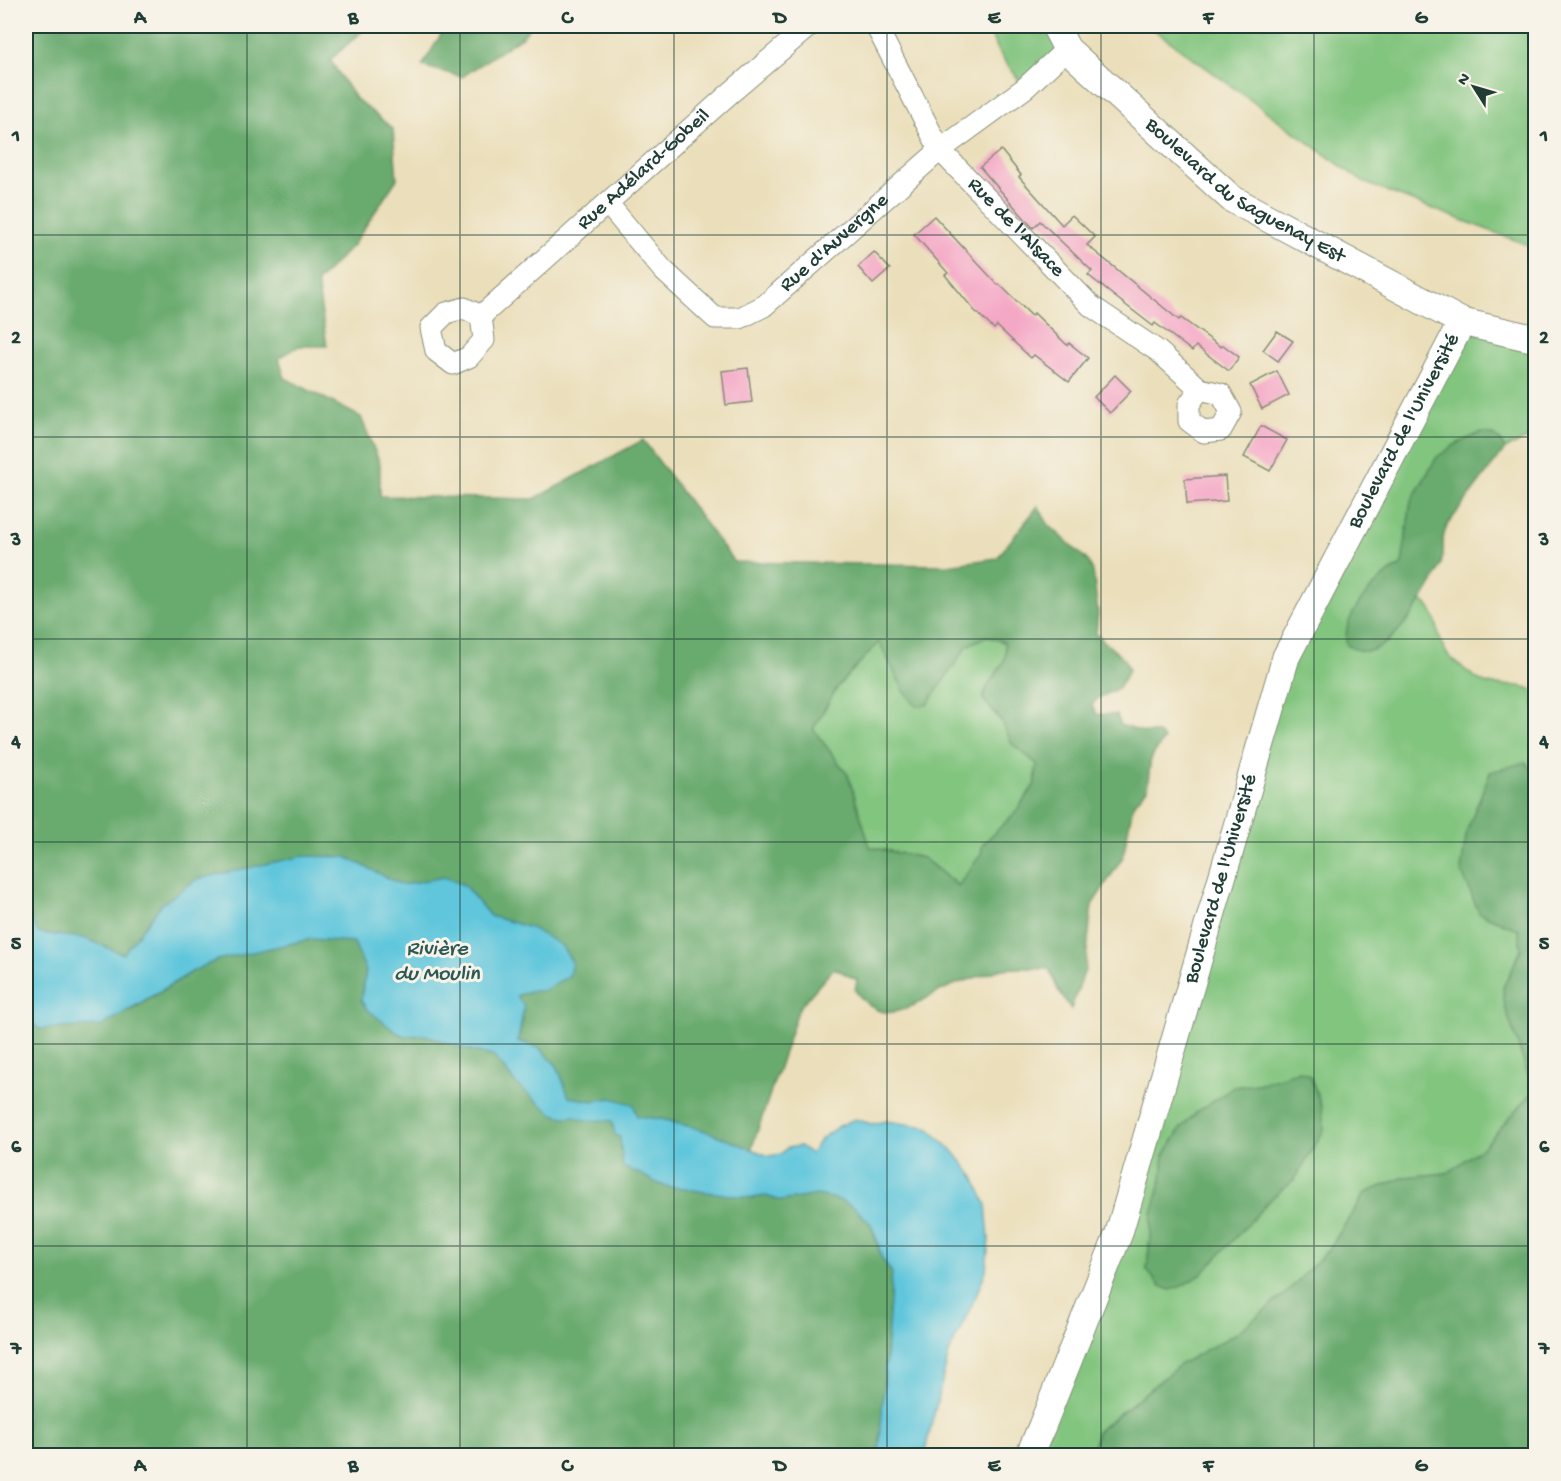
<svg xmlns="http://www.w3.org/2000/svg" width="1561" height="1481" viewBox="0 0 1561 1481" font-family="'Gochi Hand',sans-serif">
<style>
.green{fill:#82c57f;stroke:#50815a;stroke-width:1.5;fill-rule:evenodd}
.forest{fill:#69aa6e;stroke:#447451;stroke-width:1.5;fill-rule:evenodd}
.water{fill:#5fc6dc;stroke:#3f8288;stroke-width:1.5}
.building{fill:#f5a8c6}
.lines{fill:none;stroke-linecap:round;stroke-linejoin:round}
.minor-casing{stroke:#858e78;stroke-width:23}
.major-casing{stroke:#858e78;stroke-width:29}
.minor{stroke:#fff;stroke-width:21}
.major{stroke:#fff;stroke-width:27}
.grid{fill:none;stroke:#1f3d34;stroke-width:1.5;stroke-opacity:0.55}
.labels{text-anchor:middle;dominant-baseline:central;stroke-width:6;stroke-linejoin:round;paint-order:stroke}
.street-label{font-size:21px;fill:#1f3d34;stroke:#f7f3e8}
.water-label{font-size:22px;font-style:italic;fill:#2c5856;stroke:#f7f3e8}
.neatline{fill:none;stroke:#1f3d34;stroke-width:2}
.grid-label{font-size:20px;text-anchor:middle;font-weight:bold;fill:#1f3d34}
</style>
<rect width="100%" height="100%" fill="#f7f3e8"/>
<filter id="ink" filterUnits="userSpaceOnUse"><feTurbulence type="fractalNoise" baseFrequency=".0167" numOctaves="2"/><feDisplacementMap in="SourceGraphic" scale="12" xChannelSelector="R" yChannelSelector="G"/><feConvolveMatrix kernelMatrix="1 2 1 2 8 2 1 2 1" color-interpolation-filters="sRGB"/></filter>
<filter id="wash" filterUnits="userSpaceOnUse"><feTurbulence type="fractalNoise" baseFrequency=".008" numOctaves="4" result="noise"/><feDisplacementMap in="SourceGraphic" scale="24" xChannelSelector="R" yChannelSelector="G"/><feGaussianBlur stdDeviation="1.35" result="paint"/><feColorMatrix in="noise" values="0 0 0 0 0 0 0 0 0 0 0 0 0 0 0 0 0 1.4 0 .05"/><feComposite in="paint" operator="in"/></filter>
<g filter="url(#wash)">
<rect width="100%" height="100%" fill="#ebdfbb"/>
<g class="green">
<path d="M986,26H1055L1067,49L1025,88L1002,57Z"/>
<path d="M1149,26H1535V248L1363,182Z"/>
<path d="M1462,322L1535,339V435L1505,449L1500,439L1411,501L1402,565L1393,570L1388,642L1422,600C1443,616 1433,641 1451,658C1458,664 1477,680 1485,683C1501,689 1521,681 1535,692V778L1525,762L1479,913L1519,930L1521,950L1503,988L1505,1007L1534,1091L1484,1146L1447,1173L1405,1177L1365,1193L1330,1248L1286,1293L1237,1333L1181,1364L1097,1431L1092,1455L1036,1456L1119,1233L1286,657ZM1300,1071L1310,1076L1322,1108L1295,1179L1160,1286L1147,1270L1152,1214L1162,1178L1164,1155L1181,1128L1197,1112L1234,1087L1258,1084Z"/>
<path d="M986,636L1004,642C1012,667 987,675 983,699L1002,722L1013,744L1037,764L1035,784L1015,813L983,844L981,854L959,886L923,858L870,847L848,775L813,729L838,686L880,641L904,691L927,705L967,646Z"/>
</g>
<g class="forest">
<path d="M26,26H368L330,60L354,97L393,129L397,179L353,245L317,282L327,346H299L279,358L285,378L361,417L380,464V496L534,499L643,440L734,562L948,565L997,558L1038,506L1048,524L1088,561L1093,571L1098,613L1096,634L1125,660L1129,670L1119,688L1098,698L1092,705L1096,714L1117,715L1120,725L1146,733H1157L1164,739L1151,758L1147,789L1133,805L1123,857L1092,905L1085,970L1071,1009L1058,990L1049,969C1034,969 1014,966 999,970C983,975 966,980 951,986C916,1000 886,1035 855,990L857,980L834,968L799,1008L751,1150L702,1130L666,1120L637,1116L611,1098L593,1101L569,1097L557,1066L539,1048L518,1041L523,1018L515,996C529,991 542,992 554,984L531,928L490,916L464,885L444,877L402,885L346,857L161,905L123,954L84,938L38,933L26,908ZM986,636L1004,642C1012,667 987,675 983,699L1002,722L1012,744L1037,764L1035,784L1015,813L983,844L981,854L958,886L923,858L870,847L848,775L813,729L838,686L879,642L904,691L916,706L927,705L967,646Z"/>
<path d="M443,26H531L523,36L462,77L422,66L442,33Z"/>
<path d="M1480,433C1494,433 1499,437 1505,449L1448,524C1439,542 1446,544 1442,560C1437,584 1394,647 1369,651C1360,652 1354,649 1347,645C1340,616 1377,577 1402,565L1411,501L1437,457L1456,444Z"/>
<path d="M1526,762L1536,778L1535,1455H1092L1097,1432L1181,1364L1237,1333L1286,1293L1330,1248L1365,1193L1405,1177L1447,1173L1484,1146L1534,1091L1505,1007L1503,988L1521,950L1519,930L1479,913L1461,870L1467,830L1490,772Z"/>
<path d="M311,939L354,942L366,971L361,1000L405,1036L426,1035L456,1046L495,1057L516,1084L564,1117L575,1116C584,1122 600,1119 613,1120L615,1135L620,1137L623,1168C640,1170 651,1183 668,1187C679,1189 680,1185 692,1190L752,1198L766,1196L781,1201L817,1195L837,1199L854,1207L871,1224L881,1257L892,1273L879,1455H26V1016L39,1029L133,1009L195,970L217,960Z"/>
<path d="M1300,1071L1310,1076L1322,1108L1324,1130L1295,1179L1272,1198L1201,1275L1182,1286L1170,1290L1160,1286L1147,1270L1152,1214L1162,1178L1164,1155L1181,1128L1197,1112L1234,1087L1258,1084Z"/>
</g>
<path class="water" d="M303,856L346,857L402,885L444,877L464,885L490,916L531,928L561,945L572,962L569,976L543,991H529L516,996L524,1006L518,1041L539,1048L557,1066L569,1097L593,1101L611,1098L633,1104L637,1116L665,1120L703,1130L769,1156L781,1154L787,1148L800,1146L811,1154L820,1140L837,1127L855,1119L872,1124L886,1121L927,1127L954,1152L974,1177L986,1205L989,1239L986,1270L976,1296L949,1353L924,1455H879L892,1273L881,1257L878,1243L871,1224L854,1207L837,1199L817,1195L781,1201L766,1196L752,1198L692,1190C680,1185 678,1189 668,1187C651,1183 640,1170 623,1168L620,1137L615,1135L612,1121C600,1119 584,1123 575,1116L564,1117L553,1114L516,1084L495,1057L456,1046L426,1035L405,1036L396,1032L367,1009L361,1000L366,971L354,942L311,939L217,960L195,970L102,1026L39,1029L26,1016V908L38,933L84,938L123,954L161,905L197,879Z"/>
<g id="blocks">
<g class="building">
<path d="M1001,150L1021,175L1019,177L1062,225L1072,215L1095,237L1087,245L1179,320L1181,318L1221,347L1223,345L1239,357L1229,371L1196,346L1192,351L1155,323L1153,326L1114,296L1088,275L1092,271L1040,221L1033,228L980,167Z"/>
<path d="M934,216L998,285L999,284L1032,316L1034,313L1067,345L1069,343L1088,358L1069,382L1034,355L1031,358L997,326L994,329L974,310L945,275L948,273L914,234Z"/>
<path d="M874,252L890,269L873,284L858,267Z"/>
<path d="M1277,331L1293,341L1278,361L1263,350Z"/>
<path d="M748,368L752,402L726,405L722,371Z"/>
<path d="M1277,371L1289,395L1262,409L1250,385Z"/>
<path d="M1115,375L1131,391L1110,413L1094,397Z"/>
<path d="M1261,426L1287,440L1270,471L1244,457Z"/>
<path d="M1225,476L1227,501L1187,504L1185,479Z"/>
</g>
</g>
</g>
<g filter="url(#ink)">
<use href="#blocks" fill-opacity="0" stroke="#858e78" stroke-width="1.5"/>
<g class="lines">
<defs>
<g id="minor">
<path id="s1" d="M876,26L940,150L1091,306L1158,351L1200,389L1221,394L1231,412L1221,430L1204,432L1189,421V404L1200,389"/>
<path id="s2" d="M608,204L663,270L715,318H740L764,306L940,150L1025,88L1067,49"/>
<path d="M464,308L481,316L484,340L469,357L453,364L436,351L431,328L446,313Z"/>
<path id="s3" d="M481,316L728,95L809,26"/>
</g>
<g id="major">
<path id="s4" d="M1055,26L1067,49L1232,199L1462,322L1536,339"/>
<path id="s5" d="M1029,1456L1042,1426L1119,1233L1286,657L1462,322"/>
</g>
</defs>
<use href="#minor" class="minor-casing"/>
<use href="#major" class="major-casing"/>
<use href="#minor" class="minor"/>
<use href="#major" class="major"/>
</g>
</g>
<path class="grid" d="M247,26V1456M460,26V1456M674,26V1456M887,26V1456M1101,26V1456M1314,26V1456M26,235H1536M26,437H1536M26,639H1536M26,842H1536M26,1044H1536M26,1246H1536"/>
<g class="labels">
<g class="street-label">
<text stroke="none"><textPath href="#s3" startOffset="219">Rue Adélard-Gobeil</textPath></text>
<text stroke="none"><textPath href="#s4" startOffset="255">Boulevard du Saguenay Est</textPath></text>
<text stroke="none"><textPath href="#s1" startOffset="248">Rue de l'Alsace</textPath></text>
<text stroke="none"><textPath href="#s2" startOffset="303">Rue d'Auvergne</textPath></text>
<text stroke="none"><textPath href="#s5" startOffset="1095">Boulevard de l'Université</textPath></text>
<text stroke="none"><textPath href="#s5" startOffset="609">Boulevard de l'Université</textPath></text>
</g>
<g class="water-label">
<text x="437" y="950">Rivière<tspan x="437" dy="25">du Moulin</tspan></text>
</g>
</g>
<rect width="1561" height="1481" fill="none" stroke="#f7f3e8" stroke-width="66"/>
<g transform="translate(1474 87) rotate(307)" stroke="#f7f3e8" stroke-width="4.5" paint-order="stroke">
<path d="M0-4.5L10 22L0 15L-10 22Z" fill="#1f3d34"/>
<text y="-9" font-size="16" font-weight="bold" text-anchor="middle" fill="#1f3d34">N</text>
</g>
<rect x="33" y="33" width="1495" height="1415" class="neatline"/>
<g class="grid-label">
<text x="140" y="23">A</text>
<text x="353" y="23">B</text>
<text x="567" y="23">C</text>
<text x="780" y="23">D</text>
<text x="994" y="23">E</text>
<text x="1208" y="23">F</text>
<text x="1421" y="23">G</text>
<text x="16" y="141">1</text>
<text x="1544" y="141">1</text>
<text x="16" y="343">2</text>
<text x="1544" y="343">2</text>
<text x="16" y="545">3</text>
<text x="1544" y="545">3</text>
<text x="16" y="747">4</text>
<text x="1544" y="747">4</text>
<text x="16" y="949">5</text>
<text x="1544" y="949">5</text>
<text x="16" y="1152">6</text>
<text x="1544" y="1152">6</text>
<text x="16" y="1354">7</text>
<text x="1544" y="1354">7</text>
<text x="140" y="1471">A</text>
<text x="353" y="1471">B</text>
<text x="567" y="1471">C</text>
<text x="780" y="1471">D</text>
<text x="994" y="1471">E</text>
<text x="1208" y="1471">F</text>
<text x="1421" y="1471">G</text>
</g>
</svg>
